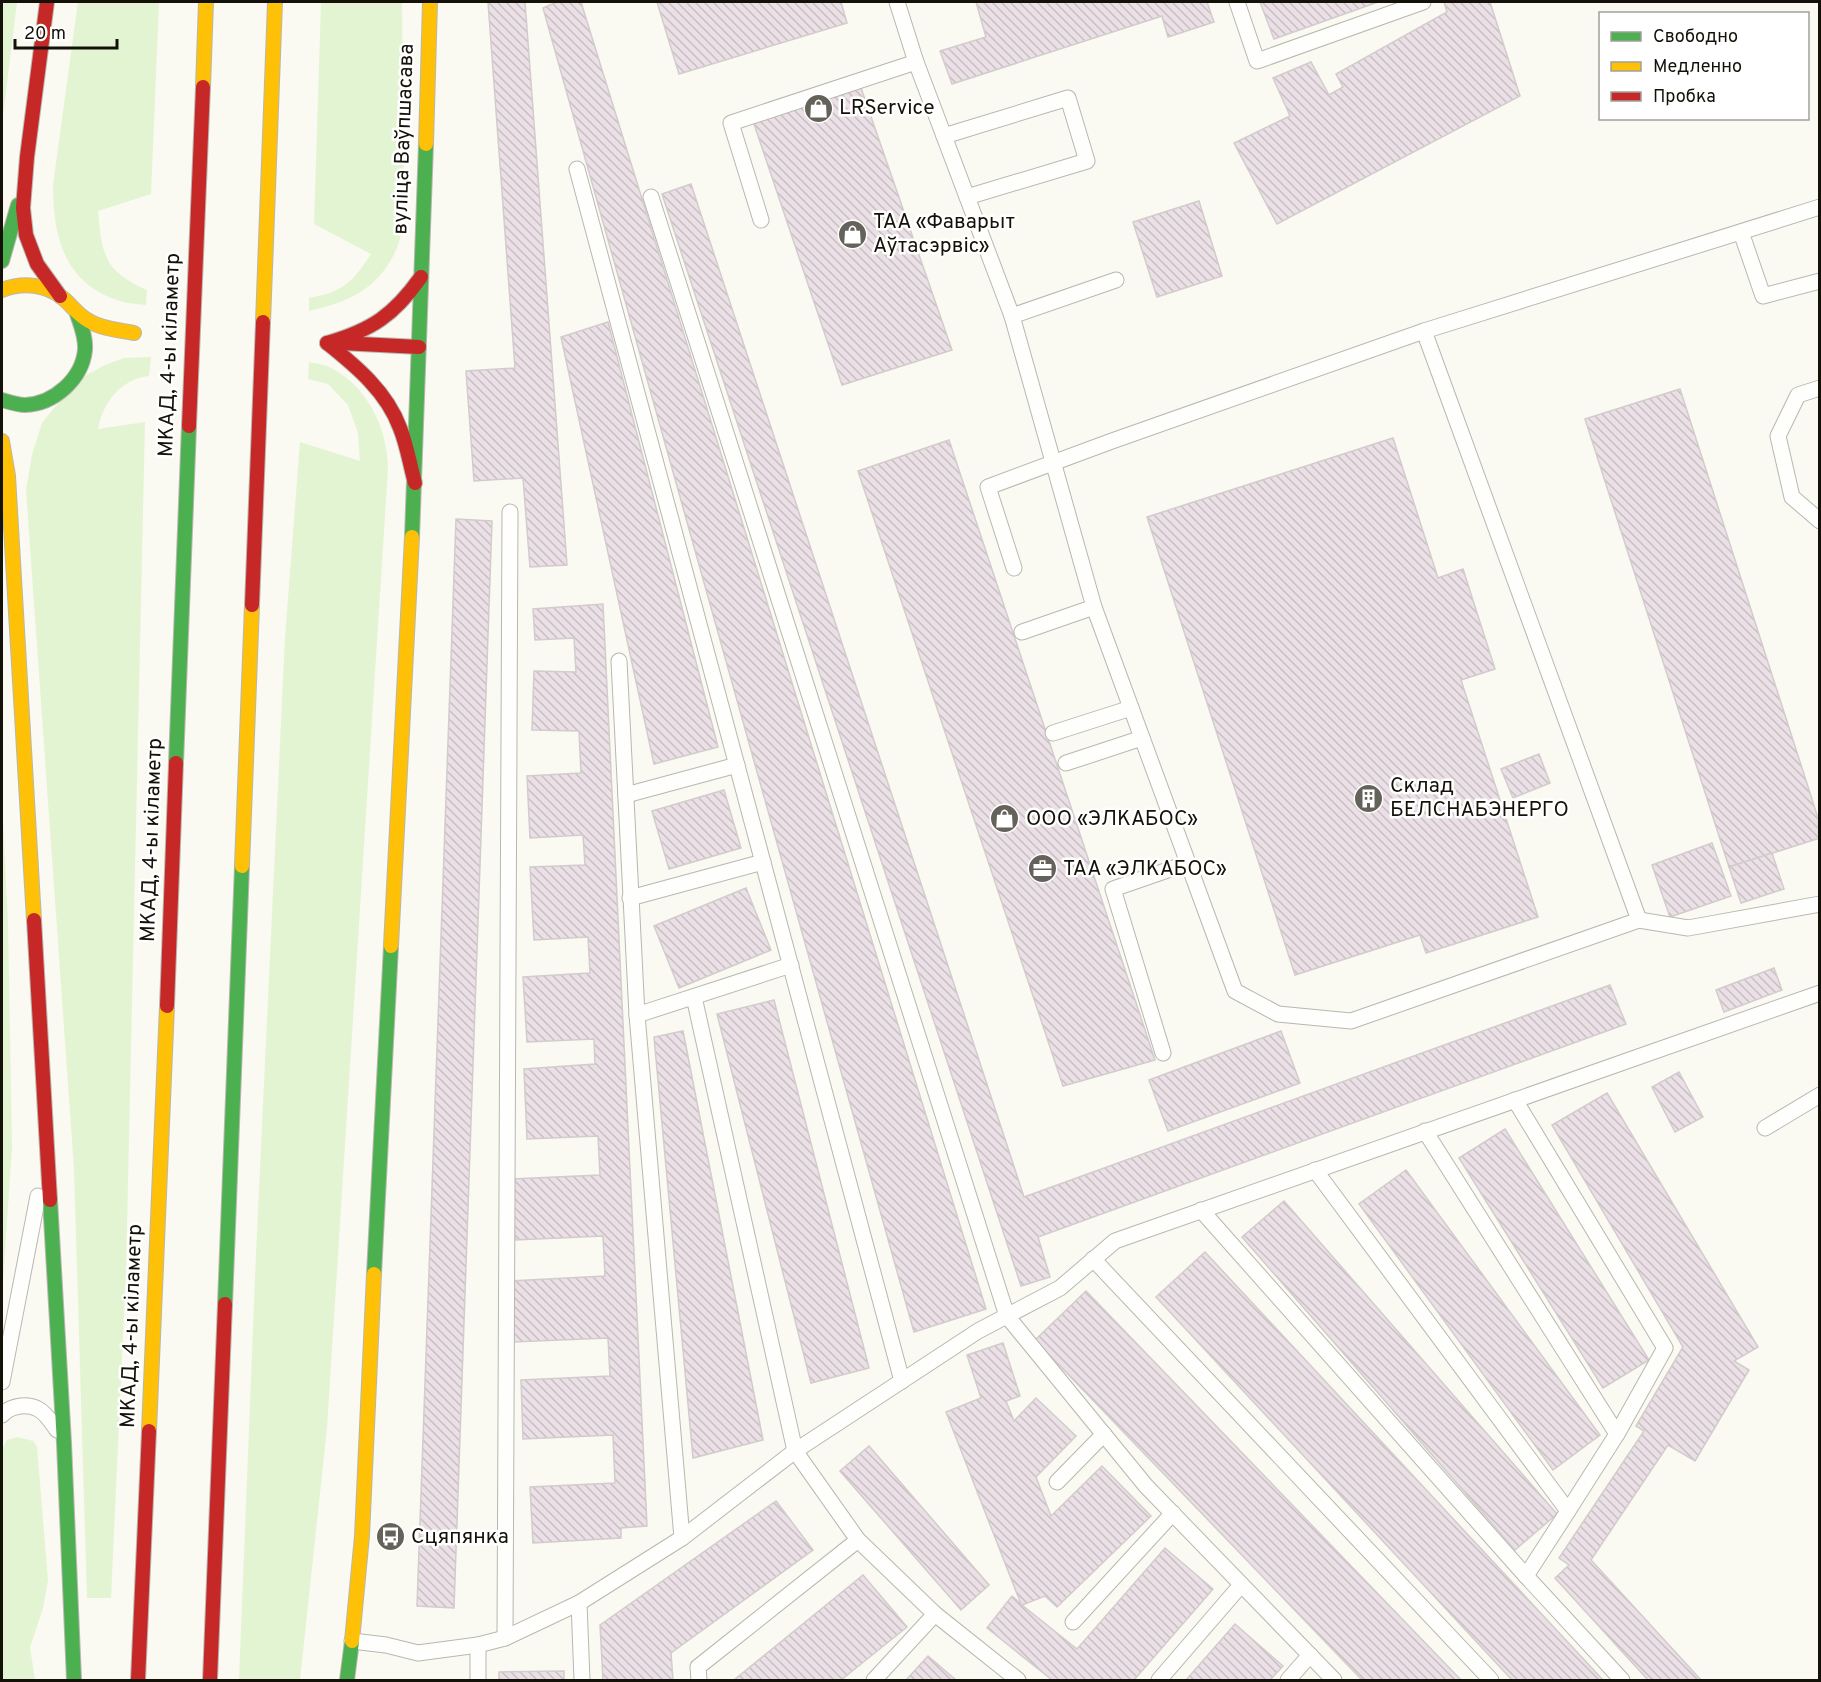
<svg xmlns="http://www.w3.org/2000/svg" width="1821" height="1682" viewBox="0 0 1821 1682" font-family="Overpass,sans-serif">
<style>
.green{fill:#e3f4d2}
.building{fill:url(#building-back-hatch);stroke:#d2cccd;stroke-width:1.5}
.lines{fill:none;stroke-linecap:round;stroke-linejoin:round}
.lane-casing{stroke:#b9b7af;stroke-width:17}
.fast-casing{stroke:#b9b7af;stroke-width:16}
.slow-casing{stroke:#b9b7af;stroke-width:16}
.jam-casing{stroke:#b9b7af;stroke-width:16}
.lane{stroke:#fefefd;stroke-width:15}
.fast{stroke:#4caf50;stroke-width:14}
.slow{stroke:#ffc107;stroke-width:14}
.jam{stroke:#c62828;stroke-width:14}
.labels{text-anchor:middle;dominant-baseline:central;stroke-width:5;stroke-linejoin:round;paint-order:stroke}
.poi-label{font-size:21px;fill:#141108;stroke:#fff;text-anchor:start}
.street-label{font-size:21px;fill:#141108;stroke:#fff}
</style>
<defs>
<pattern id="building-back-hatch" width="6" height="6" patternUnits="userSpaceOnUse" patternTransform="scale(1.5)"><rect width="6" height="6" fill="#ebe0e5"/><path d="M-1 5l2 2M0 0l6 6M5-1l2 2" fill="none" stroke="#c9bfc3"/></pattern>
</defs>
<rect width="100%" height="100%" fill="#faf9f2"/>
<g class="green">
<path d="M2,2H17L2,124Z"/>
<path d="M78,2H159L151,194L98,211C102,255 104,271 147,290L146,305C136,304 124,303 114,299C63,280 53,234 53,185Z"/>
<path d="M321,2H402L404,215C402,226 401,238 397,248C379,289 349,302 309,311V298C343,292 353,282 371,254L314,224Z"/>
<path d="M151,357L149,376C121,379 103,402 98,429L145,422L126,1272L111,1598H87L74,1169L26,490L32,455L42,423L54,408L85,376L105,365L124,358Z"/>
<path d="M309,362C316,364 325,364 331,368C368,387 387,428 388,468L327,1428L300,1680H239L256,1253L285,638L300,442L360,461L358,433L348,405L328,384L308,379Z"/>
<path d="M2,800L8,924L12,1147L2,1295Z"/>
<path d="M17,1437L33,1441L37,1447L48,1580L43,1608L30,1647L35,1680H2V1449L7,1440Z"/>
</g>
<g class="building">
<path d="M488,2H525L567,565L530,567L523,478L474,481L466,371L515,368Z"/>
<path d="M557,2H581L986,1309L914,1332L543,8Z"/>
<path d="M657,2H841L847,23L679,74Z"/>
<path d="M976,2H1207L1214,22L1168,37L1162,16L952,84L940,51L986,37Z"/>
<path d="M1260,2H1378L1274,39Z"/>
<path d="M1444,2H1490L1520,96L1277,224L1234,143L1290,116L1273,78L1311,62L1329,95L1343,87L1336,74L1447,12Z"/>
<path d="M860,85L952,350L842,385L752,118Z"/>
<path d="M691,184L1024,1197L1610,985L1626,1024L1038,1237L1050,1277L1021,1286L662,194Z"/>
<path d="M1199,201L1222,276L1157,297L1133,222Z"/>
<path d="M608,322L718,747L654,764L561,337Z"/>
<path d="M1680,389L1820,824V838L1729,867L1585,419Z"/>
<path d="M1393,438L1438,578L1463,569L1495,669L1461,680L1538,917L1426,953L1420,935L1295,975L1147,517Z"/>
<path d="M949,440L1155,1060L1063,1086L858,471Z"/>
<path d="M456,519L492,521L454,1608L417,1606Z"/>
<path d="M603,604L647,1526L621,1528V1538L533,1543L530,1487L615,1483L613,1435L523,1439L521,1380L610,1376L608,1338L513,1342L510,1281L605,1276L603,1236L515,1240L512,1179L600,1175L598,1136L527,1139L524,1069L595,1064L594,1039L527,1042L523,977L590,973L588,937L534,940L530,867L585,865L583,835L530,838L527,776L581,773L579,731L532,730L534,671L576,672L574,638L535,640L533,609Z"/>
<path d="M1539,754L1550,783L1513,798L1501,769Z"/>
<path d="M724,790L741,848L669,869L652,811Z"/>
<path d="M1712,843L1731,896L1670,917L1652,865Z"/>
<path d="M1772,853L1784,889L1741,903L1729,867Z"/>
<path d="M746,888L771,950L679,988L654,926Z"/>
<path d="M1774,968L1782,990L1724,1012L1716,990Z"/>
<path d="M774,1000L869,1368L811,1383L717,1014Z"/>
<path d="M683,1031L763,1440L693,1458L654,1037Z"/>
<path d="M1281,1031L1300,1083L1168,1131L1149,1080Z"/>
<path d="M1679,1072L1703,1117L1675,1132L1652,1087Z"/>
<path d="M1607,1093L1758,1347L1734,1361L1749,1370L1695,1461L1668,1445L1591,1560L1701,1680H1648L1555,1578L1569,1565L1559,1558L1644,1431L1636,1426L1683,1347L1552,1125Z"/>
<path d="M1505,1129L1649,1360L1603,1388L1459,1158Z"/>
<path d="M1406,1170L1600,1435L1553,1470L1359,1204Z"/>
<path d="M1284,1201L1557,1514L1515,1550L1242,1237Z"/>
<path d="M1205,1252L1603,1680H1512L1156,1297Z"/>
<path d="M1086,1291L1461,1680H1362L1035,1340Z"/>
<path d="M1003,1343L1020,1396L1006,1401L1014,1421L1036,1398L1076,1436L1036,1477L1051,1516L1102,1466L1151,1516L1057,1607L1045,1596L1022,1605L1077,1649L1165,1548L1213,1589L1134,1680H1052L987,1628L1012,1596L1021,1604L946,1412L981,1398L967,1355Z"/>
<path d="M869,1446L989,1585L961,1610L840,1471Z"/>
<path d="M776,1501L813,1550L671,1653L673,1680H603L600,1625Z"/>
<path d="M863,1575L907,1627L841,1680H734Z"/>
<path d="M1235,1624L1283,1666L1270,1680H1186Z"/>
<path d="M928,1656L956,1680H906Z"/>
<path d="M564,1671V1680H499V1672Z"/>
</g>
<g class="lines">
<defs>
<g id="lane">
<path d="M897,2L916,62L1012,316L1094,607L1235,991L1278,1014L1351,1021L1639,920L1424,331"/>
<path d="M1237,2L1257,61L1423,2"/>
<path d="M944,136L1068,98L1087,161L967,197"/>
<path d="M577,169L902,1381"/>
<path d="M651,197L1007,1316L1146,1486L1334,1680"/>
<path d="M761,220L731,123L916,62"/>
<path d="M1741,232L1763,296L1820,281"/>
<path d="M1012,316L1116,280"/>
<path d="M1820,388L1798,395L1778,436L1792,497L1820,521"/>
<path d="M1014,568L988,487L1112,441L1424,331L1820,207"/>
<path d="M1022,632L1094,607"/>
<path d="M619,661L637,1015"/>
<path d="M1053,733L1131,708"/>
<path d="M1066,763L1142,738"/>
<path d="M626,795L737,765"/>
<path d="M630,898L763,862"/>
<path d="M1639,920L1688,928L1820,904"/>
<path d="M694,997L795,1451L858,1540L935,1614L1018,1680"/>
<path d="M1163,1053L1113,889L1188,863"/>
<path d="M1765,1128L1820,1095"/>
<path d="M1425,1131L1617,1434L1665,1348L1515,1100"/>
<path d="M1315,1170L1568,1511L1617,1434"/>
<path d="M1201,1210L1526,1576L1568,1511"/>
<path d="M1093,1259L1491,1680"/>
<path d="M2,1382L38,1196"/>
<path d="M2,1415C10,1406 26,1403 38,1409C46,1413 52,1423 57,1430"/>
<path d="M1057,1482L1104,1434"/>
<path d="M682,1538L637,1015L791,965"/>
<path d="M1526,1576L1622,1680"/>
<path d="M579,1603L582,1680"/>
<path d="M1073,1622L1173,1513"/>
<path d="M505,1638L510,512"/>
<path d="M352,1641L386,1645L418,1653L478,1645L505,1638L579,1603L682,1538L795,1451L978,1331L1060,1288L1115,1241L1820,993"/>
<path d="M478,1645V1680"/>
<path d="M699,1680L698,1667L858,1540"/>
<path d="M874,1680L935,1614"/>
<path d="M1159,1680L1241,1585"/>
<path d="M1288,1680L1310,1655"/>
</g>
<g id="fast">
<path d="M2,261L18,205"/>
<path d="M2,400C9,402 17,405 25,405C54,404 82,379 85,350C86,337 81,326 77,314"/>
<path d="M412,537L426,144"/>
<path d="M176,763L189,426"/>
<path d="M50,1200L64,1443L74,1680"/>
<path d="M374,1274L391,946"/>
<path d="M225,1304L242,866"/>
<path d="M347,1680L352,1641"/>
</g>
<g id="slow">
<path d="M203,87L206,2"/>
<path d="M426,144L430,2"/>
<path d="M2,290C23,282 47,284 64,299C72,306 79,316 89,321C102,329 119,330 134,333"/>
<path d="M263,322L275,2"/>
<path d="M2,441L8,476L34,920"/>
<path d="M242,866L252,605"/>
<path d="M391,946L412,537"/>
<path d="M149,1431L167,1006"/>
<path d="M352,1641L362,1536L374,1274"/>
</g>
<g id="jam">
<path d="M47,2L27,157L23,208L26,235L37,264L60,296"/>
<path d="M327,343C356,366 387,392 400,428C407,445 410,465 415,483"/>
<path d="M327,343C372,330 394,315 421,277"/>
<path d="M341,343L419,347"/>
<path d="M189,426L203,87"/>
<path d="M252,605L263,322"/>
<path d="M34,920L50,1200"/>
<path d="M167,1006L176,763"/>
<path d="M138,1680L149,1431"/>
<path d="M210,1680L225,1304"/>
</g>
</defs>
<use href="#lane" class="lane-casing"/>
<use href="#fast" class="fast-casing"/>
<use href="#slow" class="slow-casing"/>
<use href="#jam" class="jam-casing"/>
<use href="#lane" class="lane"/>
<use href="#fast" class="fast"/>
<use href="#slow" class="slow"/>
<use href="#jam" class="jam"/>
</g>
<defs>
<symbol id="shop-disc" viewBox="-11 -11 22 22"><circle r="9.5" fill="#64625a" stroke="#fff"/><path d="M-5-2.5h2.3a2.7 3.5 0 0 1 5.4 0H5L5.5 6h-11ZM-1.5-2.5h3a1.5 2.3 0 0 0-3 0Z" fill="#fff"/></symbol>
<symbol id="building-disc" viewBox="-11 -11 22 22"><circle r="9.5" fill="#64625a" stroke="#fff"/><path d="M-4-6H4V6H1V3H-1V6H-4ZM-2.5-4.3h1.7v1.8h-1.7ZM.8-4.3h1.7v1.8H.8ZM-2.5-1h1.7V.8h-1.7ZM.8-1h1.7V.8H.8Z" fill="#fff"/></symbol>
<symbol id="office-disc" viewBox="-11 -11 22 22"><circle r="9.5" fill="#64625a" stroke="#fff"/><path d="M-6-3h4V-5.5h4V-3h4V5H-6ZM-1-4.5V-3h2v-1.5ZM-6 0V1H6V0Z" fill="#fff"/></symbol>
<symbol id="bus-disc" viewBox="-11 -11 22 22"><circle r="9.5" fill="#64625a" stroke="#fff"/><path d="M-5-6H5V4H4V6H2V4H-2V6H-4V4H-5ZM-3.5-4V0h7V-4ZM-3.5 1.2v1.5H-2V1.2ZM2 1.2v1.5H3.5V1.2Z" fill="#fff"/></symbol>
</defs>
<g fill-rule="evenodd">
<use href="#shop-disc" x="802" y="92" width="33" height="33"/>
<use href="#shop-disc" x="836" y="218" width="33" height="33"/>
<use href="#building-disc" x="1352" y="782" width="33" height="33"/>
<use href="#shop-disc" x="988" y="802" width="33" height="33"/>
<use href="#office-disc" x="1026" y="852" width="33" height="33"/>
<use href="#bus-disc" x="374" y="1520" width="33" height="33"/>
</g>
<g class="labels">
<g class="poi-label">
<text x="839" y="108">LRService</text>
<text x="873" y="222">ТАА «Фаварыт<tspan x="873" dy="24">Аўтасэрвіс»</tspan></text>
<text x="1390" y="786">Склад<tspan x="1390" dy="24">БЕЛСНАБЭНЕРГО</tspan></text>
<text x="1026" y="819">ООО «ЭЛКАБОС»</text>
<text x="1063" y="869">ТАА «ЭЛКАБОС»</text>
<text x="411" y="1537">Сцяпянка</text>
</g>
<g class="street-label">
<text transform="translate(404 139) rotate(-88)">вуліца Ваўпшасава</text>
<text transform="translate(170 355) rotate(-88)">МКАД, 4-ы кіламетр</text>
<text transform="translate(152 840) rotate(-88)">МКАД, 4-ы кіламетр</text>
<text transform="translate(132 1326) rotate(-88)">МКАД, 4-ы кіламетр</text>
</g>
</g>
<rect width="1821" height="1682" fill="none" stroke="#141108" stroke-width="6"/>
<rect x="1599" y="12" width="210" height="108" fill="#ffffff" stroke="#a1a09c" stroke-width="1.5"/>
<rect x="1611" y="32" width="30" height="9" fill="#4caf50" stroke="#a1a09c" stroke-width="1.5"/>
<text x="1653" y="42" font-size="18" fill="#141108">Свободно</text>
<rect x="1611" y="62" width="30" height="9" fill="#ffc107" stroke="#a1a09c" stroke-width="1.5"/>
<text x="1653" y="72" font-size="18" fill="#141108">Медленно</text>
<rect x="1611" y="92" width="30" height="9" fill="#c62828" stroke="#a1a09c" stroke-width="1.5"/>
<text x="1653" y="102" font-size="18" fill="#141108">Пробка</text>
<path d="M15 39v9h102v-9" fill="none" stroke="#141108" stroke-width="3"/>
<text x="24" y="39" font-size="18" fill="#141108" stroke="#ffffff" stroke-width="4.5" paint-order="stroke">20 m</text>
</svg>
